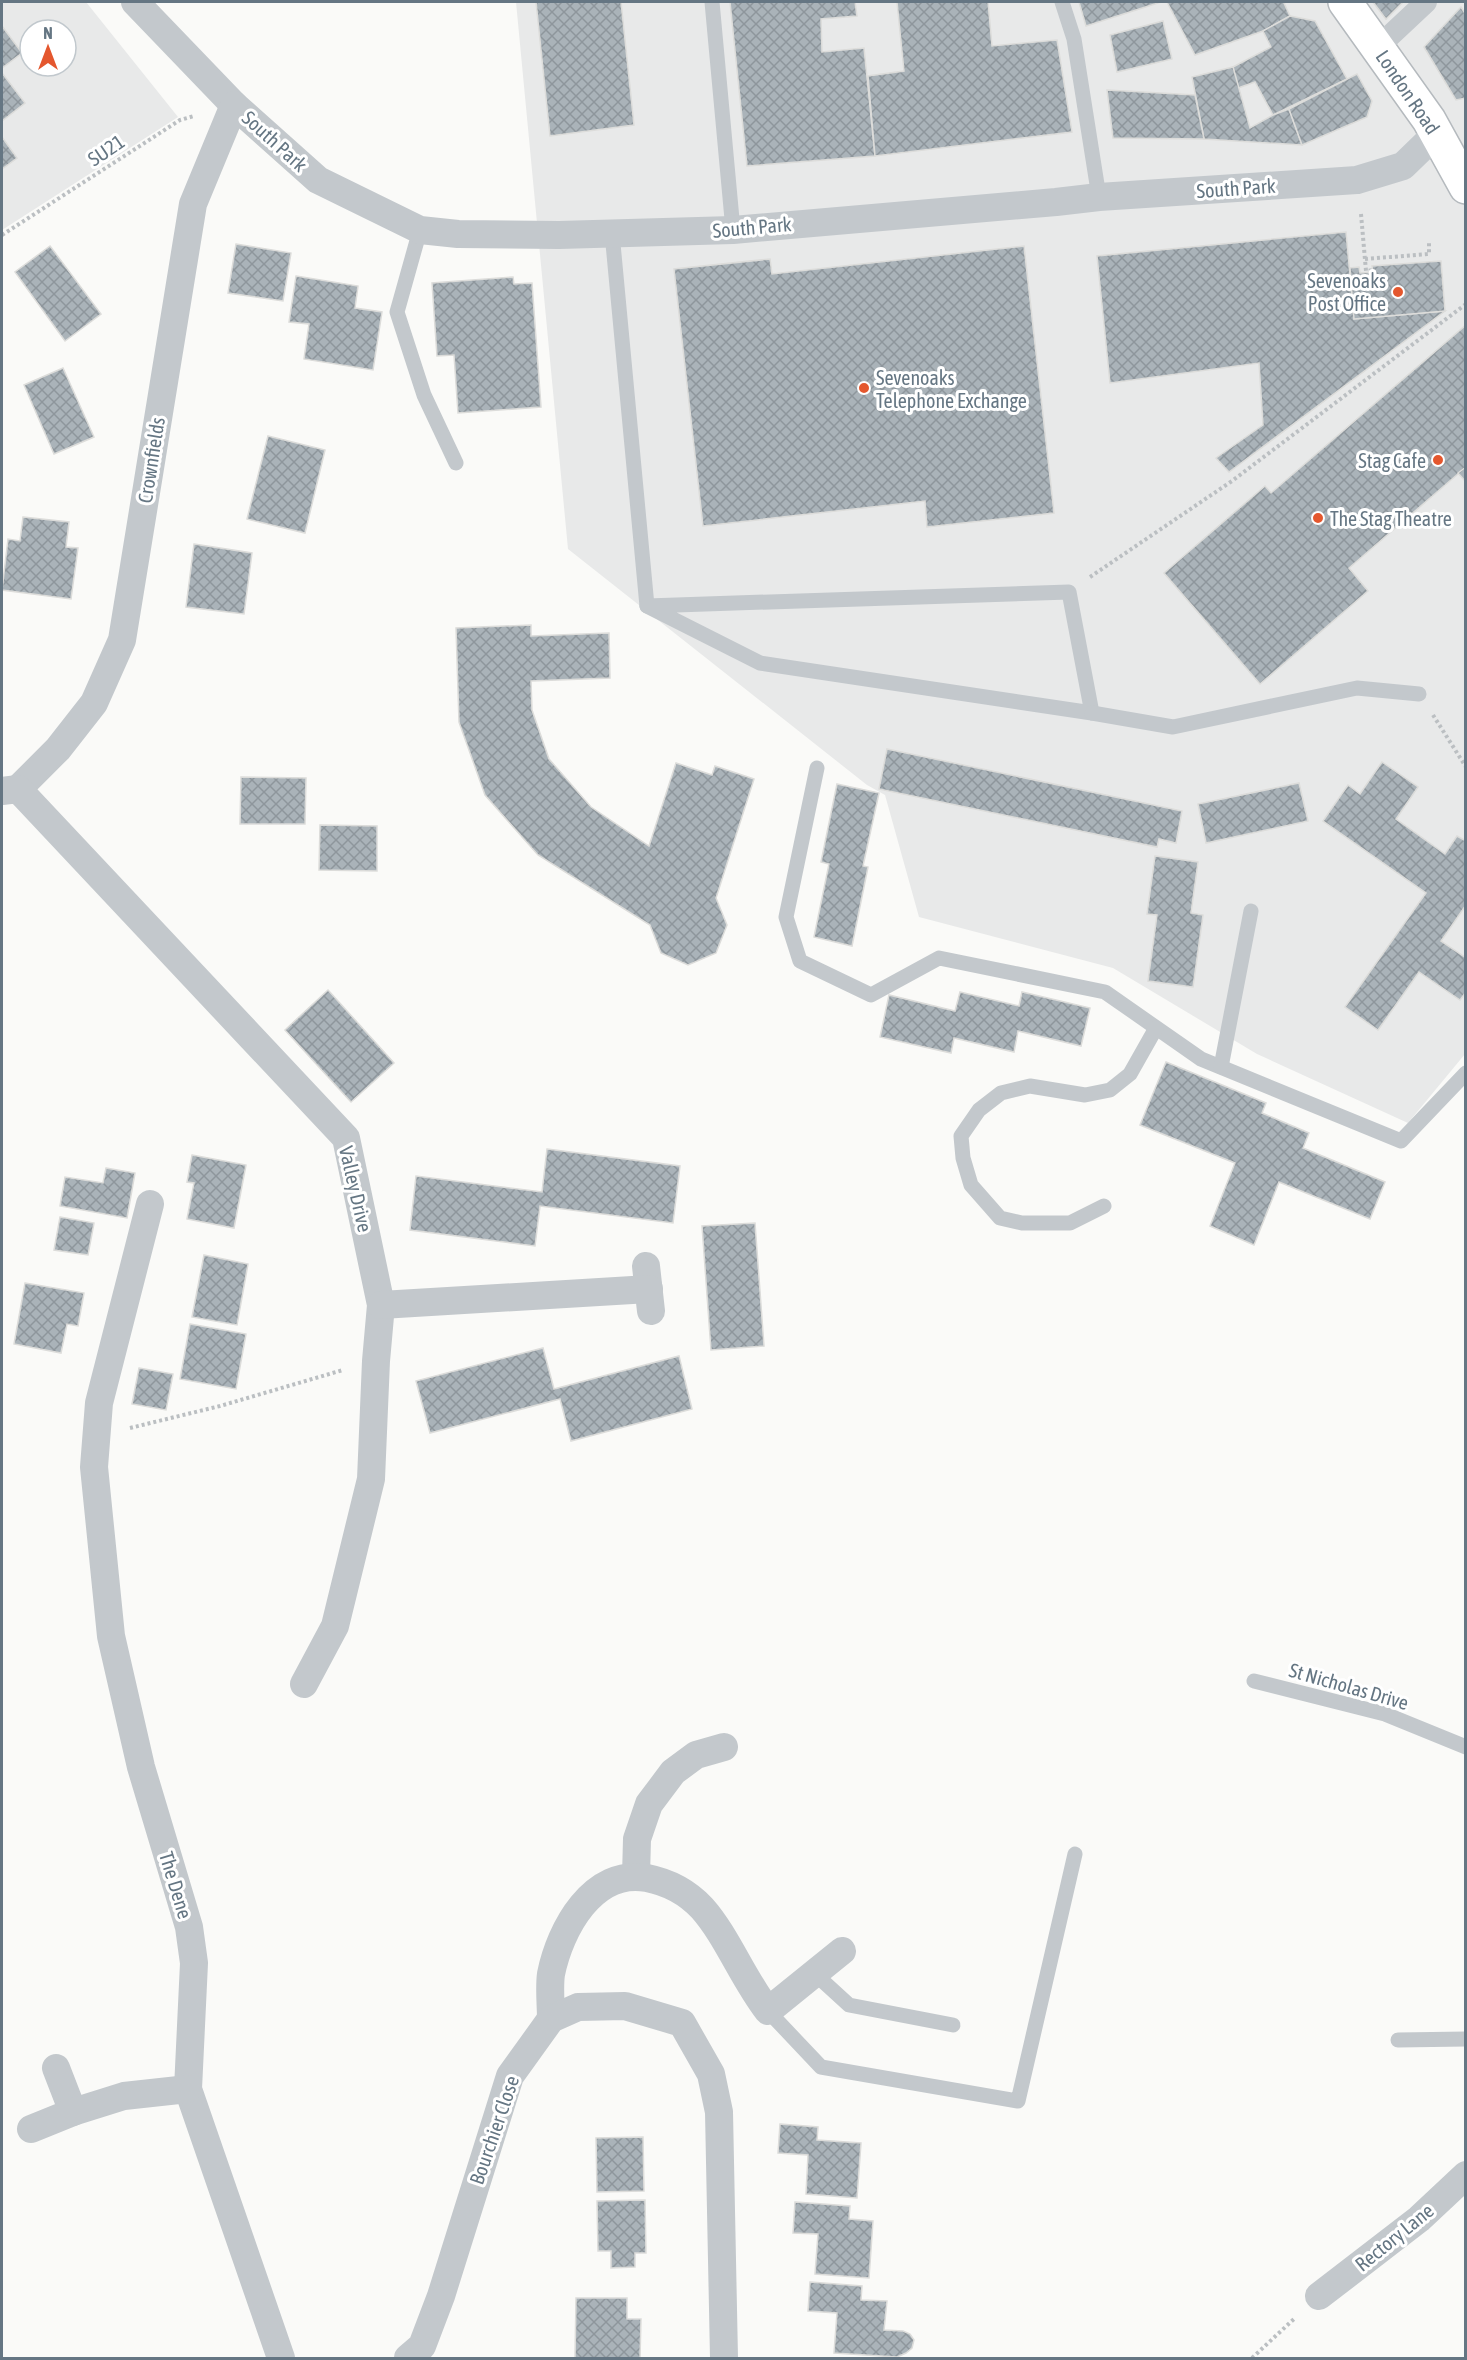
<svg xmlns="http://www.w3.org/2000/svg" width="1467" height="2360" viewBox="0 0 1467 2360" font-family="'Asap Condensed',sans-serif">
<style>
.built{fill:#e8e9e9;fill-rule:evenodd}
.building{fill:url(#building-cross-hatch);stroke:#dcdcda;stroke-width:1.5}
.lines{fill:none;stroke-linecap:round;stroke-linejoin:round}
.primary-casing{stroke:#b5babe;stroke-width:36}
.path{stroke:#bbbfc2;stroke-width:4;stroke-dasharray:3 3;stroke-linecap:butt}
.service{stroke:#c3c8cc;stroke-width:15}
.pedestrian{stroke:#c3c8cc;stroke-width:22}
.minor{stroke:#c3c8cc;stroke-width:28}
.primary{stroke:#fff;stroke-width:33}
.poi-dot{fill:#e4572e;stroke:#fff;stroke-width:2}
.labels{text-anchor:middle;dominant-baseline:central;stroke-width:6;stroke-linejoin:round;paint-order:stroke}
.street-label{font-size:20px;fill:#657683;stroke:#fff}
.poi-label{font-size:20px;fill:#657683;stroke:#fff;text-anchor:end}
</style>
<defs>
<pattern id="building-cross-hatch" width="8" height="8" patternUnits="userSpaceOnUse" patternTransform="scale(1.5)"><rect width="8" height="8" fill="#aab3b9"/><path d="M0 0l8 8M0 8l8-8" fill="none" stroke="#8e969c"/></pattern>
</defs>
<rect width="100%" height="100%" fill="#fafaf8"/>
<g class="built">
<path d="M2,2H86L178,117L2,230ZM30,30H66V66H30Z"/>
<path d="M516,2H1465V1054L1408,1123L1257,1054L1113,968L919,917L885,795L867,785L568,549Z"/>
</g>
<g class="building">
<path d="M536,2H621L634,125L550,136Z"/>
<path d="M730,2H855L857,16L821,19L822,52L864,48L875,156L747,166Z"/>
<path d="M897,2H988L992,46L1057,40L1072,132L875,156L868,76L904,71Z"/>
<path d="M1079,2H1161L1086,26Z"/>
<path d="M1167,2H1286L1284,3L1290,16L1263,31L1195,55Z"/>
<path d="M1373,2H1403L1386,19Z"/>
<path d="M1461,7L1466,15V98L1456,100L1424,47Z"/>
<path d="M1290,16L1315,21L1347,79L1273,115L1255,82L1238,88L1233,67L1271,47L1263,31Z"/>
<path d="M1163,21L1172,59L1117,72L1110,35Z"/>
<path d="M2,26L22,53L2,68Z"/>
<path d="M1233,67L1250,128L1273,115L1289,109L1302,145L1204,139L1192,77Z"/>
<path d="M2,73L25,103L2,121Z"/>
<path d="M1357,74L1372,101L1367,117L1302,145L1289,109Z"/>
<path d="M1107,90L1195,95L1204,139L1113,138Z"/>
<path d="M2,137L17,158L2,169Z"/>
<path d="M1346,232L1354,319L1445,311L1229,472L1216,458L1263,425L1259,363L1110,383L1097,256Z"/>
<path d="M236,244L291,253L283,301L228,293Z"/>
<path d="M50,246L101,314L65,341L15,272Z"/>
<path d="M1024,246L1054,513L927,527L925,501L703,526L674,269L770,259L772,274Z"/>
<path d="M1441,261L1445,311L1354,319L1350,268L1359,267L1360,273L1373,272L1372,266Z"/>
<path d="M296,276L358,286L355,308L382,312L373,370L304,359L309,324L289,322Z"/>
<path d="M513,277L514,284L532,283L541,407L458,413L454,355L437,356L432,283Z"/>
<path d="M1466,325V467L1349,568L1368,591L1260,684L1164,573L1265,486L1271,493Z"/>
<path d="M63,368L94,437L54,454L24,385Z"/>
<path d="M268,436L325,450L305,533L247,519Z"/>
<path d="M1466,467V482L1458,473Z"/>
<path d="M23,517L69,522L66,547L78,548L71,599L2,590L8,539L20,541Z"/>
<path d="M194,544L252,553L244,614L186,607Z"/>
<path d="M531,625V636L609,633L610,678L531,681L532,710L549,759L591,807L649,846L676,763L712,775L715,766L754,779L716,898L727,925L716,953L688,965L661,953L650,925L538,855L485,795L459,722L456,628Z"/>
<path d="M887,749L1182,811L1176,843L1159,839L1157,847L879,789Z"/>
<path d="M1382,762L1418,787L1396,819L1445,854L1457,836L1466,841V905L1441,941L1466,958V992L1460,1000L1419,972L1378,1030L1345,1007L1426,893L1323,821L1348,785L1360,794Z"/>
<path d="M241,777L306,778L305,824H240Z"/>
<path d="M1299,783L1308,821L1206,843L1198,804Z"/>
<path d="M837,784L879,793L863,866L868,867L852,946L814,937L829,864L821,862Z"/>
<path d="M320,825L377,826V871L319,870Z"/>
<path d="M1155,856L1198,862L1191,913L1203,915L1193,987L1148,981L1157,915L1147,914Z"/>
<path d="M328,990L394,1063L351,1102L285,1030Z"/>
<path d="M960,992L1019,1006L1022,992L1090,1008L1081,1046L1018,1031L1014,1052L954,1038L951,1053L880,1037L889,995L955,1011Z"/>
<path d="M1166,1062L1266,1103L1262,1113L1309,1133L1303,1148L1385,1182L1370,1219L1279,1182L1254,1245L1210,1226L1235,1163L1140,1125Z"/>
<path d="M547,1149L680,1166L673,1223L540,1206L535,1246L410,1230L416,1176L542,1192Z"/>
<path d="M192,1155L246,1165L234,1228L187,1219L194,1183L187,1182Z"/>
<path d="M106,1168L135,1173L127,1218L60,1206L65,1177L103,1183Z"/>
<path d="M60,1217L94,1223L88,1255L54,1250Z"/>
<path d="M755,1223L764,1346L711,1350L702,1226Z"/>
<path d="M204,1255L248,1264L237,1325L192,1317Z"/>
<path d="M25,1283L84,1293L78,1326L67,1324L61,1353L14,1344Z"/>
<path d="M190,1324L246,1334L236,1389L180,1379Z"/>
<path d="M543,1348L554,1389L679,1356L692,1409L571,1441L560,1399L430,1433L416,1381Z"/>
<path d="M139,1368L173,1374L166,1410L132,1404Z"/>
<path d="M780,2124L818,2127L817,2140L861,2143L857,2198L806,2194L808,2155L778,2153Z"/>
<path d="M643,2137L644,2191L597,2192L596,2138Z"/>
<path d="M645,2200L646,2253H635V2267L611,2268V2251H598L597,2201Z"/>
<path d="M795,2202L850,2206L849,2219L873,2221L869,2278L815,2274L818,2234L793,2233Z"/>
<path d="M810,2282L862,2286L861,2300L887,2301L884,2330L903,2331L910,2334L914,2340L912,2348L906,2353L897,2357L834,2353L837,2313L808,2311Z"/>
<path d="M576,2298H627V2319H641L640,2358H575Z"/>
</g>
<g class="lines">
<defs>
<path id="primary" d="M1345,2L1429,120L1466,187"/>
</defs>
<use href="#primary" class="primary-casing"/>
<g class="path">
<path d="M1361,214L1366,271L1373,270"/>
<path d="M2,235L180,120L194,116"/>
<path d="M1365,259L1429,254V243"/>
<path d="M1090,577L1232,481L1466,304"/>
<path d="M1433,715L1466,767"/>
<path d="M130,1428L220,1406L343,1370"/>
<path d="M1252,2358L1295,2318"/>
</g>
<g class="service">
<path d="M712,2L733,230"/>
<path d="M1062,2L1074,39L1099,197"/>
<path d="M420,230L397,312L424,395L456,463"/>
<path d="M612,233L647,606"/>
<path d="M1069,592L1092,713L760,663L647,606Z"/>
<path d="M1092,713L1173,727L1357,688L1419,694"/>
<path d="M817,768L786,917L800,961L871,995L939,958L1105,992L1201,1059L1401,1141L1466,1073"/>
<path d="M1221,1067L1251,911"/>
<path d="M1104,1206L1070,1223H1022L1000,1218L971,1185L963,1158L961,1136L979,1110L1001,1093L1030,1086L1085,1095L1110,1090L1130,1074L1156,1028"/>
<path d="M1254,1681L1385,1714L1466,1747"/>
<path d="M814,1973L849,2005L953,2025"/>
<path d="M768,2011L821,2067L1018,2101L1075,1854"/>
<path d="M1398,2040L1466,2039"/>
</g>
<path class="pedestrian" d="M1378,47L1426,2"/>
<g class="minor">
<path d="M135,2L234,105L318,180L420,230L458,234L559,235L733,230L1056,202L1099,197L1357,180L1403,166L1436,134"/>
<path d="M18,789L58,749L94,703L122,640L193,204L234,105"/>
<path d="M2,791L18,789L346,1138L381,1305L376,1361L371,1479L335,1626L304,1684"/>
<path d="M150,1204L99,1403L94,1467L111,1636L141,1767L189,1927L194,1963L188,2089L281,2358"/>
<path d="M646,1266L651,1311"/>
<path d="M381,1305L649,1289"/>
<path d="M636,1876L637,1839L649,1804L673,1772L696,1755L724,1747"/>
<path d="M551,2019C551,2005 549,1988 551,1974C560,1929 593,1868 647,1878C667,1882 687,1892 702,1908C727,1936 743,1979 768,2011L842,1951"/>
<path d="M56,2068L73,2112"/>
<path d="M31,2129L73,2112L124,2096L188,2089"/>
<path d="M1319,2296L1419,2219L1466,2175"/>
<path d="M408,2358L422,2346L441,2296L510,2076L551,2019L578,2007L625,2006L682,2023L711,2074L719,2112L724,2358"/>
</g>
<use href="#primary" class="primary"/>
</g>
<g class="poi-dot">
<circle cx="1398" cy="292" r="6"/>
<circle cx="864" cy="388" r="6"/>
<circle cx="1438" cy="460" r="6"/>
<circle cx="1318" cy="518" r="6"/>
</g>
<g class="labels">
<g class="street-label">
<text transform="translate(1408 92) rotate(56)">London Road</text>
<text transform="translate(275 141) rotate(42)">South Park</text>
<text transform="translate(106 150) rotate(-34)">SU21</text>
<text transform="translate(1236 188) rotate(-4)">South Park</text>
<text transform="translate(752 227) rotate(-5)">South Park</text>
<text transform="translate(151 460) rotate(-81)">Crownfields</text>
<text transform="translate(356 1189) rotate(77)">Valley Drive</text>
<text transform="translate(1349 1686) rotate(16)">St Nicholas Drive</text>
<text transform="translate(176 1885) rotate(73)">The Dene</text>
<text transform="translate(494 2130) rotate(-71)">Bourchier Close</text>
<text transform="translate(1394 2237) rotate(-39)">Rectory Lane</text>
</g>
<g class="poi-label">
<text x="1386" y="280">Sevenoaks<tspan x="1386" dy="23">Post Office</tspan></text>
<text x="876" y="377" text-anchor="start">Sevenoaks<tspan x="876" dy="23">Telephone Exchange</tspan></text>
<text x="1426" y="460">Stag Cafe</text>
<text x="1330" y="518" text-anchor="start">The Stag Theatre</text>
</g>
</g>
<rect width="1467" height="2360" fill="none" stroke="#657683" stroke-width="6"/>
<g transform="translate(48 48)"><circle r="28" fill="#ffffff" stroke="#c1c8cd" stroke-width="1.5"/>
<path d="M0-4.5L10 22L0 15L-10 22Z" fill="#e4572e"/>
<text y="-9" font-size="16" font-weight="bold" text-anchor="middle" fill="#657683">N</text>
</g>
</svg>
